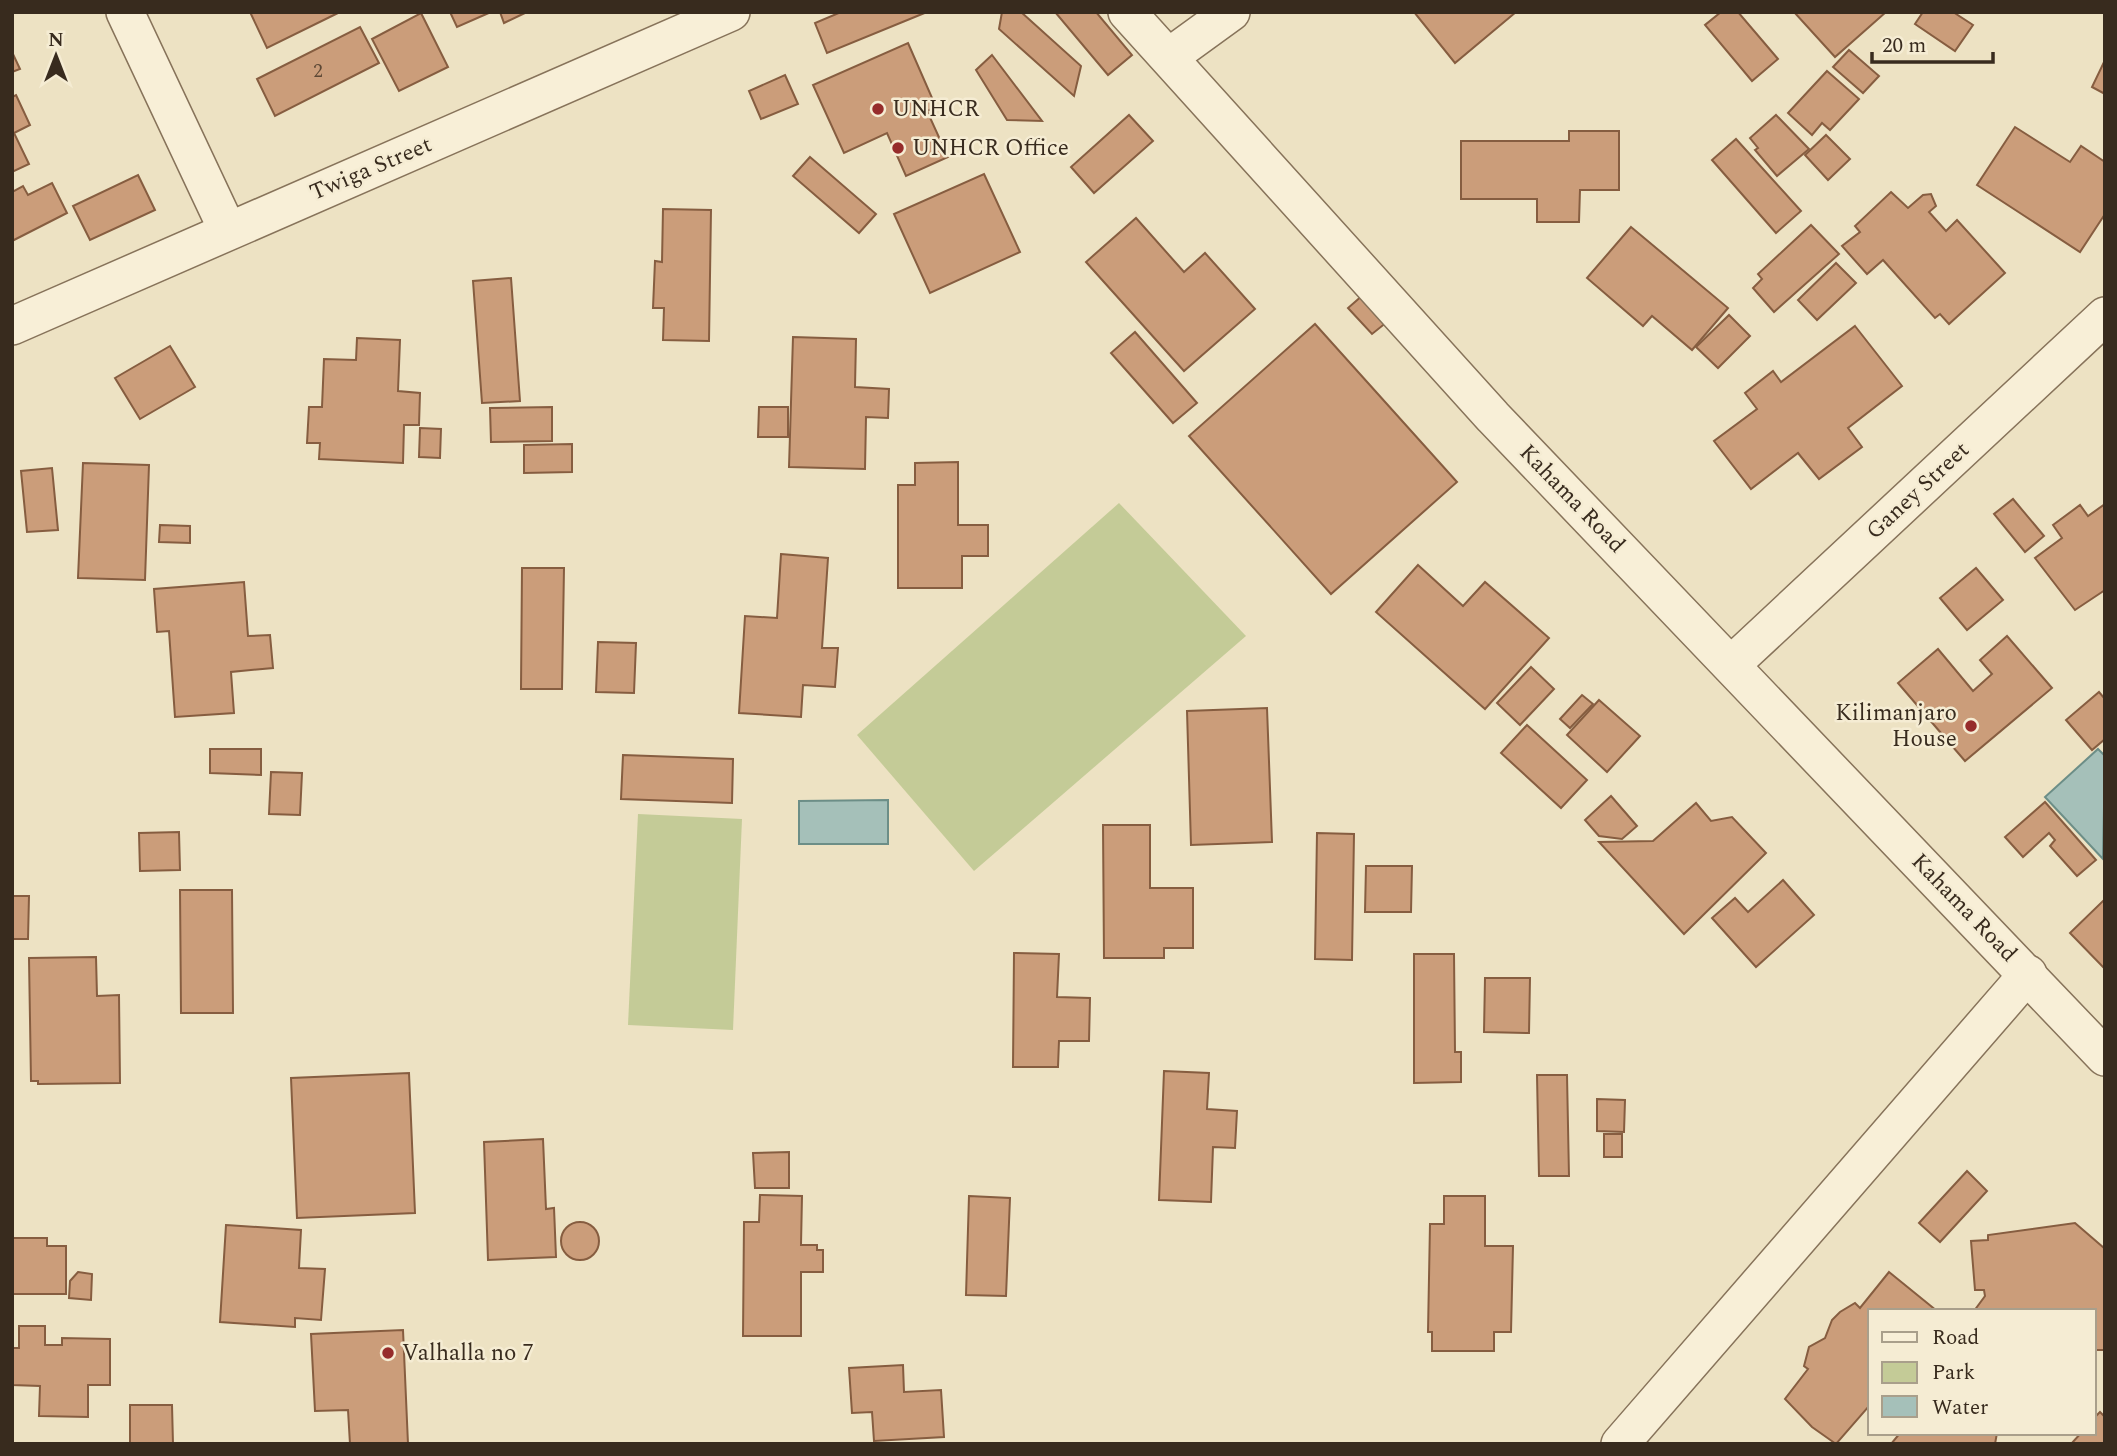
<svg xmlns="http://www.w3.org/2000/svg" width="2117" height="1456" viewBox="0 0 2117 1456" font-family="Spectral,serif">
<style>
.green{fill:#c4cb97}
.water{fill:#a5c0b9;stroke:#6c8e87;stroke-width:2}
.building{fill:#cb9d7a;stroke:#865d40;stroke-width:2}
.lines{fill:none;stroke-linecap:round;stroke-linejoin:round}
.street-casing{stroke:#87735a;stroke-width:40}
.street{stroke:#f8efd7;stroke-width:37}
.poi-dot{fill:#962c2b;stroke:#f5ecd3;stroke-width:2.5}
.labels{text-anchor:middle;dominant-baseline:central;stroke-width:5;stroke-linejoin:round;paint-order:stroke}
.number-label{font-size:19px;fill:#5d4835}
.poi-label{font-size:23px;fill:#382b1e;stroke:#f5ecd3;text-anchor:start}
.street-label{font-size:23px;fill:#382b1e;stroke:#f5ecd3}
</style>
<rect width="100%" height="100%" fill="#ede2c3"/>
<g class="green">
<path d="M1119,503L1246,636L974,871L857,735Z"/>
<path d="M638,814L742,819L733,1030L628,1025Z"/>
</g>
<g class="water">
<path d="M2098,749L2105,756L2103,859L2045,797Z"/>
<path d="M888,800V844H799V801Z"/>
</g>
<g class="building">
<path d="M250,12H340L267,48Z"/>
<path d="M450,12H491L457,27Z"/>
<path d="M500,12H527L504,23Z"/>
<path d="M841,12H927L827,53L815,23Z"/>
<path d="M1002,12H1021L1081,66L1074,96L999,29Z"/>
<path d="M1055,12H1096L1132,55L1108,75Z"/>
<path d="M1414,12H1516L1455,63Z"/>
<path d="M1721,12H1738L1778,59L1752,81L1705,25Z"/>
<path d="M1794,12H1886L1835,57Z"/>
<path d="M1923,12H1953L1973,25L1955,51L1915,24Z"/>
<path d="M421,13L448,67L399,91L372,39Z"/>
<path d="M360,27L379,63L275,116L257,79Z"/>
<path d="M908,43L936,107L927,111L948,157L906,176L887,133L844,153L813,85Z"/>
<path d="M1849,50L1879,76L1863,93L1833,67Z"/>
<path d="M12,52L20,69L12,72Z"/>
<path d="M992,55L1042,121L1007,120L976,70Z"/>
<path d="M2105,60V94L2092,87Z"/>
<path d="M1827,71L1859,99L1830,130L1822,123L1812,135L1788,113Z"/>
<path d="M785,75L798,104L761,119L749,91Z"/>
<path d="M16,95L30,125L14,133L29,164L12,172V97Z"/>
<path d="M1129,115L1153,141L1094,193L1071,167Z"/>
<path d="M1776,115L1809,149L1777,176L1755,150L1758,148L1750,138Z"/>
<path d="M2015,127L2070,162L2081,146L2105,162V214L2080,252L1977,185Z"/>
<path d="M1569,131H1619V190H1580L1579,222H1537V199H1461V141H1569Z"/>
<path d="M1826,135L1850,159L1828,180L1805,155Z"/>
<path d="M1736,139L1801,211L1776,233L1712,160Z"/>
<path d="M810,157L876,214L859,233L793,176Z"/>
<path d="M984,174L1020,252L930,293L894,214Z"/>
<path d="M138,175L155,210L90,240L73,206Z"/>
<path d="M52,183L67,213L12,241V192L23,186L28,195Z"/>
<path d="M1891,192L1908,208L1923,195L1931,194L1936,206L1929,212L1946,231L1957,220L2005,273L1949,324L1940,314L1935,318L1883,260L1867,274L1842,246L1860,232L1855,226Z"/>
<path d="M663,209L711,210L709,341L663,340L664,308H653L655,261L662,262Z"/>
<path d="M1136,218L1184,272L1205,253L1255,309L1184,371L1086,262Z"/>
<path d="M1811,225L1839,254L1774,312L1753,288L1762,279L1758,274Z"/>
<path d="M1631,227L1728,308L1692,350L1652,316L1643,326L1587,278Z"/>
<path d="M1836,263L1856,283L1817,320L1798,300Z"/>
<path d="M511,278L520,401L482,403L473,281Z"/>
<path d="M1363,295L1387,322L1372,334L1348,308Z"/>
<path d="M1729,315L1750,336L1718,368L1696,347Z"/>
<path d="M1315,324L1457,482L1331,594L1189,436Z"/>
<path d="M1855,326L1902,386L1848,428L1862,447L1819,479L1798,453L1751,489L1714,441L1757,409L1745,393L1773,371L1781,382Z"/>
<path d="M1135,332L1197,403L1173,423L1111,353Z"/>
<path d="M793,337L856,339L855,387L889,389L888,418L866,417L865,469L789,467Z"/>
<path d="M357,338L400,340L398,391L420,393L419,425H404L403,463L319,459L320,443H307L309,407H322L324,359L356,360Z"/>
<path d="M170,346L195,387L140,419L115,378Z"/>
<path d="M552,407V441L491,442L490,408Z"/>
<path d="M759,407H788V437H758Z"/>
<path d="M420,428L441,429L440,458L419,457Z"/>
<path d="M572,444V472L524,473V445Z"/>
<path d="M958,462V525H988V556H962V588H898V485H915V463Z"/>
<path d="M83,463L149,465L145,580L78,578Z"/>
<path d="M52,468L58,530L27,532L21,471Z"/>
<path d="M2013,499L2044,536L2025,552L1994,514Z"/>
<path d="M2105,504V590L2075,610L2035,558L2062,538L2053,525L2080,505L2088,516Z"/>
<path d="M160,525L190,526V543L159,542Z"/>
<path d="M781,554L828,558L822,648H838L835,687L803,685L801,717L739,713L745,616L777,618Z"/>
<path d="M1418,565L1463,606L1485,582L1549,638L1485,709L1376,612Z"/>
<path d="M522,568H564L562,689H521Z"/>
<path d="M1976,568L2003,600L1967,630L1940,598Z"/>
<path d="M244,582L248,636L270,635L273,668L231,672L234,713L175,717L169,631L157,632L154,589Z"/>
<path d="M2007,636L2052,688L1965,761L1898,683L1938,649L1973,691L1992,674L1980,660Z"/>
<path d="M598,642L636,643L634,693L596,692Z"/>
<path d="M1531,667L1554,689L1520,725L1497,703Z"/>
<path d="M2099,692L2105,699V739L2092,750L2066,720Z"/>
<path d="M1582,695L1593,704L1570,728L1560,719Z"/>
<path d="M1599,700L1640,736L1607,772L1567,735Z"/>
<path d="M1267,708L1272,842L1191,845L1187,711Z"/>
<path d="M1527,725L1587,780L1561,808L1501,753Z"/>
<path d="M210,749H261V775L210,773Z"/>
<path d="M623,755L733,759L732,803L621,799Z"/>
<path d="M271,772L302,773L300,815L269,814Z"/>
<path d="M1611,796L1637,826L1622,839L1599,836L1585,820Z"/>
<path d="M2045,802L2096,860L2077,876L2050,846L2055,840L2049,833L2023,857L2005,837Z"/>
<path d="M1696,803L1711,821L1732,817L1766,853L1684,934L1599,842L1653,841Z"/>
<path d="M1103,825H1150V888H1193V948H1164V958H1104Z"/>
<path d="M179,832L180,870L140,871L139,833Z"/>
<path d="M1317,833L1354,834L1352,960L1315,959Z"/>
<path d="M1366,866H1412L1411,912H1365Z"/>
<path d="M1783,880L1814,915L1756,967L1712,918L1735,898L1748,912Z"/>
<path d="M180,890H232L233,1013H181Z"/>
<path d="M12,896H29L28,939H12Z"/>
<path d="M2105,899V969L2070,933Z"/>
<path d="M1014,953L1059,954L1057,997L1090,998L1089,1041H1059L1058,1067H1013Z"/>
<path d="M1414,954H1454L1455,1052H1461V1082L1414,1083Z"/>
<path d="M96,957L97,996L119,995L120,1083L38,1084V1081H31L29,958Z"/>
<path d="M1485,978H1530L1529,1033L1484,1032Z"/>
<path d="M1164,1071L1209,1073L1207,1109L1237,1111L1235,1148L1213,1147L1211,1202L1159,1200Z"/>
<path d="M409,1073L415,1213L297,1218L291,1078Z"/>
<path d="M1537,1075H1567L1569,1176H1539Z"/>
<path d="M1597,1099L1625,1100L1624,1132L1597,1131Z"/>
<rect x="1604" y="1134" width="18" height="23"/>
<path d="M543,1139L546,1209L554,1208L556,1257L488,1260L484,1142Z"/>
<path d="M789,1152V1188H755L753,1153Z"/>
<path d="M1967,1171L1987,1191L1940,1242L1919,1223Z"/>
<path d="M760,1195L802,1196L801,1245H817V1250H823V1272H801V1336H743L744,1222H759Z"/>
<path d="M969,1196L1010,1198L1006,1296L966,1295Z"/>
<path d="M1444,1196H1485V1246H1513L1511,1332H1494V1351H1432V1332H1428L1430,1224H1444Z"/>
<circle cx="580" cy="1241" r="19"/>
<path d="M2075,1223L2104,1248L2105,1350H2094V1311H1974L1985,1296L1984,1290H1975L1971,1241L1988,1240V1235Z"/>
<path d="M226,1225L301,1230L299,1268L325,1269L321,1320L295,1318V1327L220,1322Z"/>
<path d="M12,1238H47V1246H66V1294H12Z"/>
<path d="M78,1272L92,1274L91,1300L69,1298L70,1281Z"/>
<path d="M1889,1272L1937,1311H1870V1405L1836,1444L1812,1427L1785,1399L1808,1369L1804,1366L1809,1347L1825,1338L1832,1320L1840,1312L1855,1303L1860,1308Z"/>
<path d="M19,1326H45V1345H62V1338L110,1339V1385H88V1417L39,1416L40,1386L12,1385V1348H19Z"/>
<path d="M403,1330L408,1444H350L348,1410L315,1411L311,1334Z"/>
<path d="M903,1365L904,1392L941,1390L944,1437L874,1441L872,1412L852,1413L849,1368Z"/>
<path d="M130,1405H172L173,1444H130Z"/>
<path d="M2100,1412L2105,1417V1444H2071L2081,1433H2094V1418Z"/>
<path d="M1900,1433H1997L1995,1444H1891Z"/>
</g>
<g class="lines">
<defs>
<g id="street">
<path d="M125,12L228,231"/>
<path d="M1127,12L1493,417L2105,1057"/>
<path d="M1169,57L1231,12"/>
<path d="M12,326L731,12"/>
<path d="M1731,665L2105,316"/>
<path d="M1620,1444L2028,974"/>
</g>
</defs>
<use href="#street" class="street-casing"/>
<use href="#street" class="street"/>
</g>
<g class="poi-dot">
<circle cx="878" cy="109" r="7"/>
<circle cx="898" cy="148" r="7"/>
<circle cx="1971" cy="726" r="7"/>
<circle cx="388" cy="1353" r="7"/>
</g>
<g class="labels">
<g class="number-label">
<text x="318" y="71">2</text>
</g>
<g class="poi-label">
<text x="892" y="109">UNHCR</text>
<text x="912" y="148">UNHCR Office</text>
<text x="1957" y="713" text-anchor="end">Kilimanjaro<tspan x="1957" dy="26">House</tspan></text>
<text x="402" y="1353">Valhalla no 7</text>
</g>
<g class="street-label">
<text transform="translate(371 169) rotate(-23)">Twiga Street</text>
<text transform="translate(1918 491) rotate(-43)">Ganey Street</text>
<text transform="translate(1572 499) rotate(46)">Kahama Road</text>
<text transform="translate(1964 908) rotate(46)">Kahama Road</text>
</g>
</g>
<rect width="2117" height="1456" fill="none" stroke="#382b1e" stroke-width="28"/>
<rect x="1868" y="1309" width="228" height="126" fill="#f5ecd3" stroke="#a99f8b" stroke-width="2"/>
<rect x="1882" y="1332" width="35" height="10" fill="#f8efd7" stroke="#a99f8b" stroke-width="2"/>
<text x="1932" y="1344" font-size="21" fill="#382b1e">Road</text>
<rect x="1882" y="1362" width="35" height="21" fill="#c4cb97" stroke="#a99f8b" stroke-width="2"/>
<text x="1932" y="1379" font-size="21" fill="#382b1e">Park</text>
<rect x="1882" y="1396" width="35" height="21" fill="#a5c0b9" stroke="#a99f8b" stroke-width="2"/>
<text x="1932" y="1414" font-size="21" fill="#382b1e">Water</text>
<g transform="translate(56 56)" stroke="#f5ecd3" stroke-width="5" paint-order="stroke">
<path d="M0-5L12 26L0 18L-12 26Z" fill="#382b1e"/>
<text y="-10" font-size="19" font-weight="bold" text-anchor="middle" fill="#382b1e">N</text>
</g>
<path d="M1872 52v10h121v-10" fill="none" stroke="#382b1e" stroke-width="3.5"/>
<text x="1882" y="52" font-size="21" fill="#382b1e" stroke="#f5ecd3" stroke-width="5" paint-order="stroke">20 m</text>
</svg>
